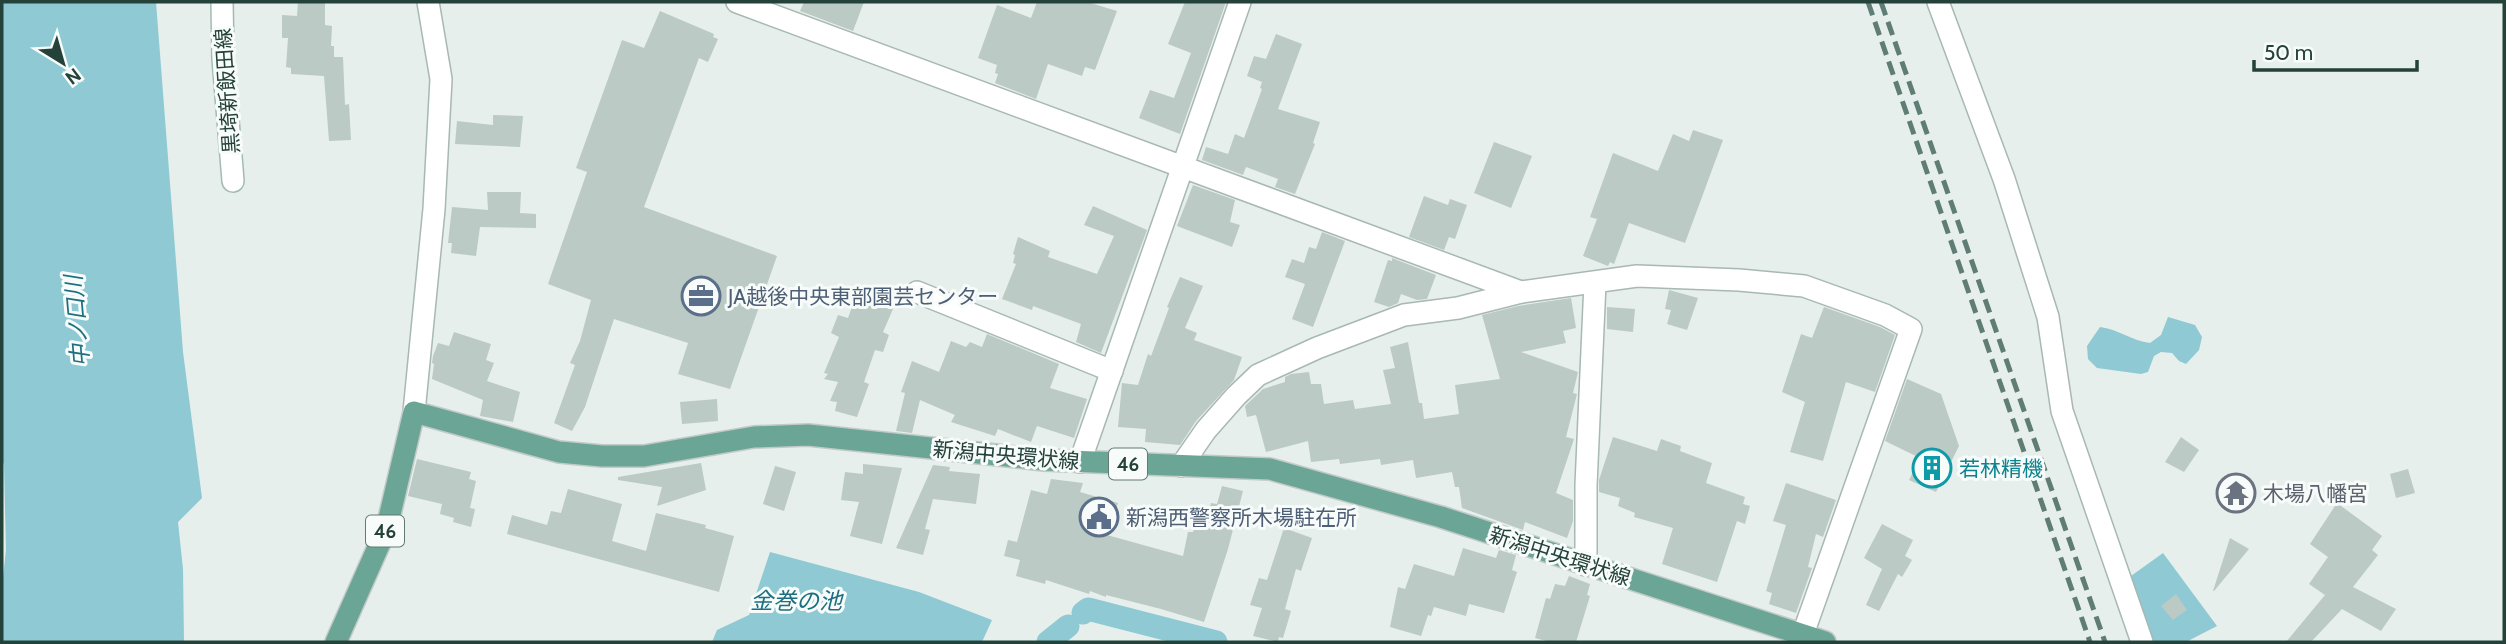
<svg xmlns="http://www.w3.org/2000/svg" width="2506" height="644" viewBox="0 0 2506 644" font-family="Cabin,'Noto Sans JP',sans-serif">
<style>
.water{fill:#8ec9d4}
.lines{fill:none;stroke-linecap:round;stroke-linejoin:round}
.canal{stroke:#8ec9d4;stroke-width:23}
.building{fill:#bbcac4}
.minor-casing{stroke:#a8b8b2;stroke-width:24}
.tertiary-casing{stroke:#a8b8b2;stroke-width:24}
.secondary-casing{stroke:#a4bbb3;stroke-width:24}
.primary-casing{stroke:#c2cac8;stroke-width:24}
.minor{stroke:#fff;stroke-width:21}
.tertiary{stroke:#fff;stroke-width:21}
.secondary{stroke:#fff;stroke-width:21}
.primary{stroke:#6aa596;stroke-width:21}
.rail{stroke:#5f7d75;stroke-width:5;stroke-dasharray:14 7;stroke-linecap:butt}
.labels{text-anchor:middle;dominant-baseline:central;stroke-width:6;stroke-linejoin:round;paint-order:stroke}
.shield{fill:#f7fbf9;stroke:#637a73;stroke-width:2}
.shield-label{font-size:19px;font-weight:bold;fill:#24423a}
.street-label{font-size:21px;fill:#24423a;stroke:#f7fbf9}
.service-label{font-size:21px;fill:#4e5e75;stroke:#f7fbf9;text-anchor:start}
.culture-label{font-size:21px;fill:#0d838f;stroke:#f7fbf9;text-anchor:start}
.worship-label{font-size:21px;fill:#5b616d;stroke:#f7fbf9;text-anchor:start}
.water-label{font-size:23px;font-style:italic;fill:#1c6f80;stroke:#f7fbf9}
</style>
<rect width="100%" height="100%" fill="#e6efeb"/>
<g class="water">
<path d="M2,2H156L183,352L202,498L178,522L183,569L184,642H2V586L6,550L4,464L2,461Z"/>
<path d="M2168,317L2195,325L2202,337L2199,350L2186,364L2179,361L2172,353L2161,352L2154,356L2148,372L2141,374L2097,368L2088,359L2087,346L2100,327C2118,329 2132,341 2150,343L2161,335Z"/>
<path d="M770,552L919,592L992,620L982,642H712L717,630L749,615Z"/>
<path d="M2163,553L2217,626L2186,642H2153L2131,576Z"/>
</g>
<g class="lines">
<g class="canal">
<path d="M1083,613L1088,609L1216,642"/>
<path d="M1048,642L1068,626"/>
</g>
</g>
<g class="building">
<path d="M298,2H325V25L332,26L331,46H334V57H343L345,105L349,104L351,140L329,141L324,76L291,74V68L286,67L288,38H282V15L297,16Z"/>
<path d="M804,2H864L853,31L800,11Z"/>
<path d="M1037,2H1087L1117,11L1095,70L1085,67L1082,76L1048,64L1036,99L995,83L998,74L995,73L997,65L978,58L997,5L1031,18Z"/>
<path d="M1185,2H1226L1180,134L1139,118L1150,90L1174,98L1191,53L1168,44Z"/>
<path d="M660,11L714,34L713,37L718,39L708,62L699,58L644,207L777,256L730,389L678,374L688,343L614,319L585,407L572,431L554,423L575,365L570,363L580,341L591,300L548,284L587,172L576,168L622,40L644,48Z"/>
<path d="M1276,34L1302,44L1278,109L1320,122L1313,143L1315,144L1295,194L1275,187L1278,179L1246,167L1243,175L1202,160L1206,147L1228,154L1235,134L1244,138L1262,89L1260,88L1262,82L1247,76L1254,56L1266,59Z"/>
<path d="M493,115L523,116L520,147L455,144L457,121L493,125Z"/>
<path d="M1693,130L1723,140L1685,243L1629,223L1614,264L1610,262L1608,266L1583,256L1597,219L1590,217L1613,153L1658,171L1673,134L1689,141Z"/>
<path d="M1494,142L1532,156L1511,208L1474,193Z"/>
<path d="M1193,185L1235,200L1230,222L1240,225L1232,247L1177,226Z"/>
<path d="M487,192H521L520,213L536,214V228L480,227L476,256L451,253L452,243H448L452,207L488,210Z"/>
<path d="M1424,196L1448,205L1450,199L1467,205L1455,239L1449,237L1444,250L1409,237Z"/>
<path d="M1093,206L1147,230L1101,353L1076,342L1081,324L1033,306L1032,310L1002,299L1016,264L1013,263L1015,255L1013,254L1018,237L1050,251L1048,257L1097,274L1114,236L1084,225Z"/>
<path d="M1322,232L1345,241L1313,327L1292,319L1305,284L1285,277L1292,259L1304,263L1309,247L1316,249Z"/>
<path d="M1392,258L1436,275L1427,299L1417,300L1401,294L1398,303L1389,307L1374,302L1388,260L1392,261Z"/>
<path d="M1180,277L1203,286L1185,328L1197,333L1194,340L1242,357L1234,380L1196,421L1180,445L1145,442L1146,429L1118,427L1122,383L1138,385L1148,354L1151,356L1169,308L1167,307Z"/>
<path d="M859,288L896,302L883,332L889,335L883,352L875,350L864,382L869,384L857,417L835,411L837,402L830,401L838,382L824,379L828,374L824,373L839,337L831,333L838,315L848,318Z"/>
<path d="M1669,290L1698,298L1687,330L1667,324L1671,310L1665,309Z"/>
<path d="M1571,298L1576,328L1563,331L1566,343L1521,352L1578,372L1573,393L1577,394L1566,437L1574,439L1556,493L1573,500V521L1567,538L1525,522L1523,530L1462,508L1459,487H1455L1452,472L1416,478L1413,460L1381,465L1380,459L1340,464L1339,459L1311,462L1308,441L1266,452L1256,415L1247,417L1245,406L1263,389L1285,382V377L1291,374L1309,372L1311,384H1321L1324,404L1353,400L1355,409L1391,404L1383,370L1395,368L1390,347L1408,342L1419,403H1422L1424,419L1459,414L1455,385L1500,379L1482,315L1518,306Z"/>
<path d="M1607,307L1635,309L1633,332L1607,329Z"/>
<path d="M1824,307L1880,327L1895,335L1875,392L1846,382L1823,461L1790,452L1805,402L1782,392L1801,334L1812,338Z"/>
<path d="M454,332L491,344L486,360L494,363L487,381L520,392L513,422L480,416L483,400L432,379L434,364L432,363L433,356L438,343L449,346Z"/>
<path d="M987,334L1059,364L1050,388L1087,399L1074,438L1037,426L1031,442L998,429L995,436L951,422L955,415L920,400L912,433L896,431L905,393L901,392L912,361L939,372L951,341L966,347L970,342L982,347Z"/>
<path d="M1907,379L1941,394L1959,446L1936,492L1909,480L1920,458L1885,441Z"/>
<path d="M717,399L718,421L682,424L680,402Z"/>
<path d="M1613,437L1657,451L1661,439L1681,446L1680,451L1712,463L1706,483L1745,497L1743,504L1750,506L1745,524L1737,521L1717,582L1662,564L1673,528L1634,517L1635,513L1618,506L1620,498L1599,492V480Z"/>
<path d="M2181,437L2199,450L2184,472L2165,462Z"/>
<path d="M417,459L471,472L469,479L476,481L470,508L475,509L471,527L453,522L454,518L440,514L442,504L408,496Z"/>
<path d="M701,463L706,490L657,506L662,487L618,480V477Z"/>
<path d="M863,464L902,468L882,544L850,536L859,502L841,500L845,472L863,474Z"/>
<path d="M933,465L950,467L949,471L980,474L976,504L933,499L925,529L930,530L923,555L896,548Z"/>
<path d="M775,466L796,472L784,511L763,504Z"/>
<path d="M2408,469L2415,493L2396,498L2390,474Z"/>
<path d="M1051,479L1083,483L1080,492L1118,503L1107,535L1183,556L1188,532H1193L1198,514L1207,517L1211,503L1217,504L1222,486L1243,491L1228,549L1204,622L1161,609L1106,595V597L1090,591L1089,594L1046,580L1045,584L1016,576L1020,560L1004,556L1008,540L1017,542L1031,490L1047,494Z"/>
<path d="M1786,483L1836,500L1823,537L1816,534L1808,567L1812,568L1796,613L1769,604L1772,593L1766,591L1786,525L1773,521Z"/>
<path d="M568,489L622,504L612,541L646,551L656,513L706,525L705,528L734,536L719,592L507,534L512,515L547,525L551,511L561,513Z"/>
<path d="M2337,503L2382,536L2372,550L2378,555L2353,587L2396,609L2381,631L2342,609L2311,642H2286L2325,595L2309,584L2328,557L2310,544Z"/>
<path d="M1882,524L1913,540L1905,556L1912,560L1902,577L1898,574L1879,611L1866,605L1882,569L1864,558Z"/>
<path d="M1284,528L1312,538L1301,571L1296,569L1285,609L1291,611L1283,638L1279,637L1278,642L1253,636L1262,608L1250,605L1259,578L1267,580Z"/>
<path d="M2230,538L2249,549L2214,591H2213Z"/>
<path d="M1463,548L1496,558L1499,550L1516,555L1512,570L1517,572L1504,613L1469,604L1466,616L1434,607L1431,616L1428,615L1421,636L1390,627L1398,587L1405,589L1414,564L1454,576Z"/>
<path d="M1569,576L1590,584L1587,595L1590,596L1576,642H1550L1535,638L1546,598L1550,599L1555,584L1565,586Z"/>
<path d="M2176,594L2187,610L2173,620L2161,606Z"/>
</g>
<g class="lines">
<defs>
<g id="minor">
<path d="M737,2L1521,292"/>
<path d="M917,292L1112,371"/>
<path d="M1080,462L1240,2"/>
<path d="M1181,466L1206,430L1236,396L1258,375L1317,348L1404,315L1458,308L1521,292L1637,276L1739,280L1804,286L1885,315L1911,329L1803,634"/>
<path d="M1586,565V485L1595,283"/>
</g>
<g id="tertiary">
<path d="M1938,2L2004,179L2048,317L2062,411L2142,642"/>
<path d="M414,412L434,209L441,79L428,2"/>
</g>
<path id="secondary" d="M222,2L223,59L233,181"/>
<path id="primary" d="M336,642L387,527L414,412L559,452L602,456H644L754,437L808,435L1044,460L1270,469L1441,517L1825,642"/>
</defs>
<use href="#minor" class="minor-casing"/>
<use href="#tertiary" class="tertiary-casing"/>
<use href="#secondary" class="secondary-casing"/>
<use href="#primary" class="primary-casing"/>
<use href="#minor" class="minor"/>
<use href="#tertiary" class="tertiary"/>
<use href="#secondary" class="secondary"/>
<use href="#primary" class="primary"/>
<g class="rail">
<path d="M1868,2L2090,642"/>
<path d="M1881,2L2105,642"/>
</g>
</g>
<defs>
<symbol id="office-ring" viewBox="-11 -11 22 22"><circle r="9.5" fill="#f7fbf9" stroke="#5c6f8a" stroke-width="1.5"/><path d="M-6-3h4V-5.5h4V-3h4V5H-6ZM-1-4.5V-3h2v-1.5ZM-6 0V1H6V0Z" fill="#5c6f8a"/></symbol>
<symbol id="building-ring" viewBox="-11 -11 22 22"><circle r="9.5" fill="#f7fbf9" stroke="#0f9aa8" stroke-width="1.5"/><path d="M-4-6H4V6H1V3H-1V6H-4ZM-2.5-4.3h1.7v1.8h-1.7ZM.8-4.3h1.7v1.8H.8ZM-2.5-1h1.7V.8h-1.7ZM.8-1h1.7V.8H.8Z" fill="#0f9aa8"/></symbol>
<symbol id="temple-ring" viewBox="-11 -11 22 22"><circle r="9.5" fill="#f7fbf9" stroke="#6b7280" stroke-width="1.5"/><path d="M0-6L5-2H3V0L6.5 2.5H4V6H1.5V3h-3V6H-4V2.5H-6.5L-3 0V-2H-5Z" fill="#6b7280"/></symbol>
<symbol id="civic-ring" viewBox="-11 -11 22 22"><circle r="9.5" fill="#f7fbf9" stroke="#5c6f8a" stroke-width="1.5"/><path d="M-.6-6.5H3V-4.5H.6V-3L4-1V1h2V6H-6V1h2V-1L-.6-3ZM-1.2 2.5V6h2.4V2.5Z" fill="#5c6f8a"/></symbol>
</defs>
<g fill-rule="evenodd">
<use href="#office-ring" x="679" y="274" width="44" height="44"/>
<use href="#building-ring" x="1910" y="446" width="44" height="44"/>
<use href="#temple-ring" x="2214" y="471" width="44" height="44"/>
<use href="#civic-ring" x="1077" y="495" width="44" height="44"/>
</g>
<g class="labels">
<g class="shield">
<rect x="1109" y="448.5" width="38" height="31" rx="5"/>
<rect x="366" y="515.5" width="38" height="31" rx="5"/>
</g>
<g class="shield-label">
<text x="1128" y="464">46</text>
<text x="385" y="531">46</text>
</g>
<g class="street-label">
<text transform="translate(227 91) rotate(-94)">黒埼新飯田線</text>
<text transform="translate(1006 455) rotate(5)">新潟中央環状線</text>
<text transform="translate(1560 556) rotate(18)">新潟中央環状線</text>
</g>
<g class="service-label">
<text x="728" y="296">JA越後中央東部園芸センター</text>
<text x="1126" y="517">新潟西警察所木場駐在所</text>
</g>
<g class="culture-label">
<text x="1959" y="468">若林精機</text>
</g>
<g class="worship-label">
<text x="2263" y="493">木場八幡宮</text>
</g>
<g class="water-label">
<text transform="translate(77 321) rotate(-95)">中ノ口川</text>
<text x="796" y="601">金巻の池</text>
</g>
</g>
<rect width="2506" height="644" fill="none" stroke="#24423a" stroke-width="7"/>
<g transform="translate(63 63) rotate(143)" stroke="#f7fbf9" stroke-width="5" paint-order="stroke">
<path d="M0-5L12 26L0 18L-12 26Z" fill="#24423a"/>
<text y="-10" font-size="19" font-weight="bold" text-anchor="middle" fill="#24423a">N</text>
</g>
<path d="M2254 60v10h163v-10" fill="none" stroke="#24423a" stroke-width="3.5"/>
<text x="2264" y="60" font-size="21" fill="#24423a" stroke="#f7fbf9" stroke-width="5" paint-order="stroke">50 m</text>
</svg>
